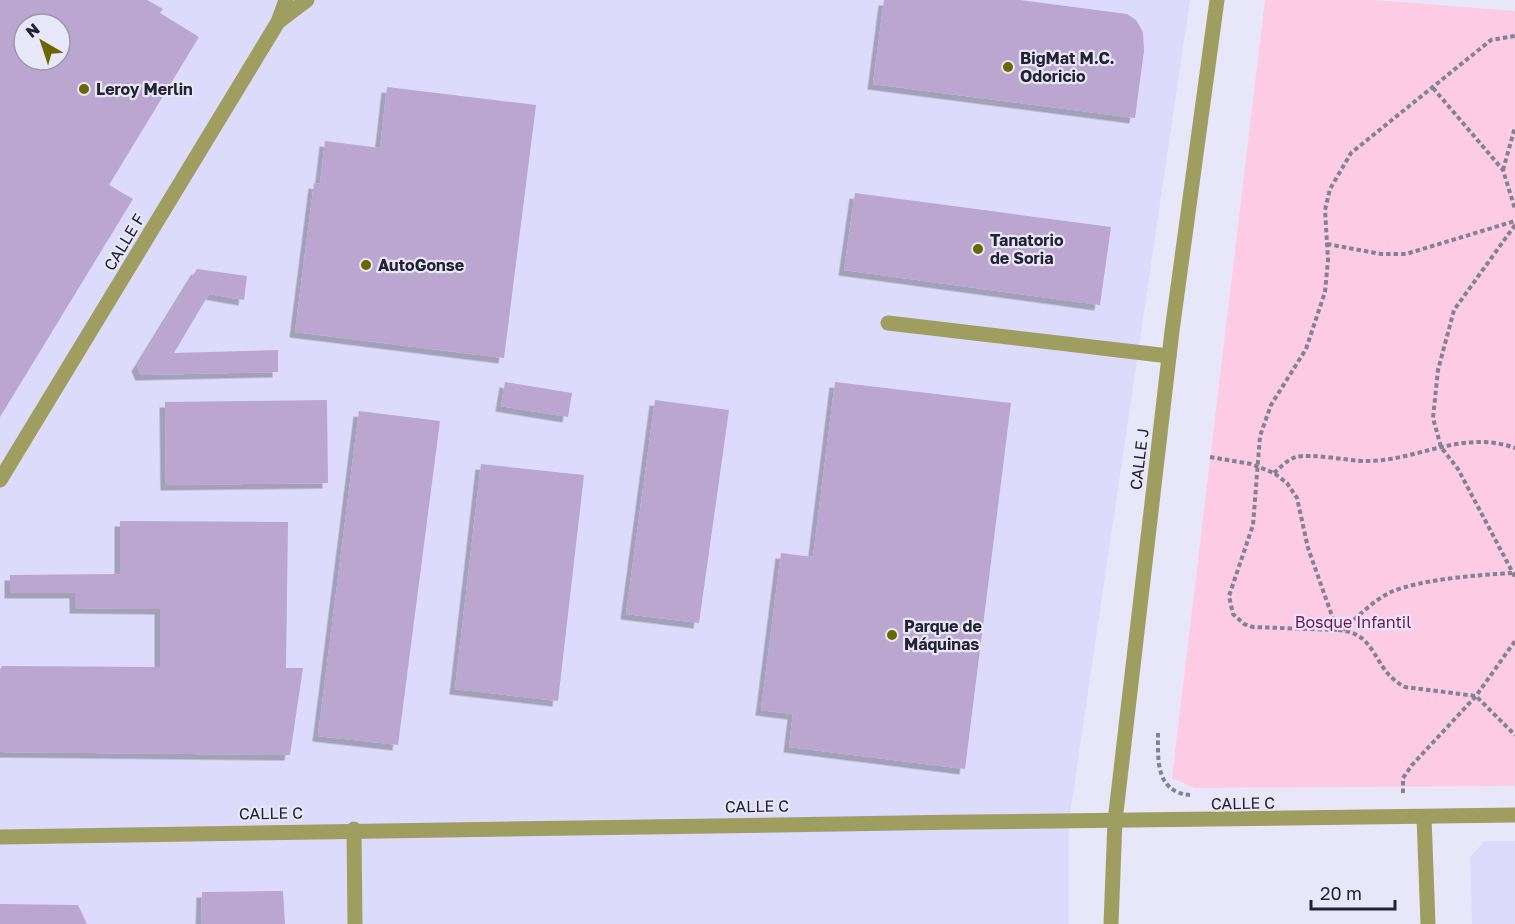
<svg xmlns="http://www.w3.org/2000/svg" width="1515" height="924" viewBox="0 0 1515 924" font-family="'Golos Text',sans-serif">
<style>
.built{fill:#dddbfb;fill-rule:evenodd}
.green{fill:#fdcce4}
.building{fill:#baa6cf;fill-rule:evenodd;filter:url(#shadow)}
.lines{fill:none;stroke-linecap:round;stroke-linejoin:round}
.path{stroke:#838293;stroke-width:4;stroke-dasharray:4.5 3;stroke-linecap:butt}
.minor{stroke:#9f9e61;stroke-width:15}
.poi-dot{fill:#6a6700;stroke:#e8e7f9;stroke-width:2}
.labels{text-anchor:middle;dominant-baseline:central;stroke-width:4.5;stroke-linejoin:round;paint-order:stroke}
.poi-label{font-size:16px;font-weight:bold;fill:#232232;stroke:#e8e7f9;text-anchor:start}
.street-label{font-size:16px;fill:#232232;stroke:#e8e7f9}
.park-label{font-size:16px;fill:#791054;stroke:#e8e7f9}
</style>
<defs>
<filter id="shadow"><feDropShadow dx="-5.5" dy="5.5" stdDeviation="0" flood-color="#0004"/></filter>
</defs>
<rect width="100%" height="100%" fill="#e8e7f9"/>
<g class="built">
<path d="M0,0H1190L1069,821V924H0ZM24,24H60V60H24Z"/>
<path d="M1485,841H1515V924H1472L1470,857Z"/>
</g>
<path class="green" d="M1265,0H1374L1515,11V786L1195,788L1172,778Z"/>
<g class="building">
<path d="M0,0H147L163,9L160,13L199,37L109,185L133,199L0,417ZM24,24H60V60H24Z"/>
<path d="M884,0H1020L1127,14L1136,20L1143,32L1144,51L1135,118L873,84Z"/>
<path d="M387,87L536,105L504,358L295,332L314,183L320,184L325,141L380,148Z"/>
<path d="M855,193L1111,227L1100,305L844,270Z"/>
<path d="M197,269L247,276L244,300L209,294L174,353L278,350V372L141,375L137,366Z"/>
<path d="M505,382L572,393L568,417L501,406Z"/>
<path d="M835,382L1011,403L965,769L789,747L793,714L761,710L781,553L813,557Z"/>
<path d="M327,400L328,483L166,485L165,402Z"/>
<path d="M655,400L729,410L699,623L626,614Z"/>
<path d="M359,411L440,421L398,745L318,736Z"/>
<path d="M481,464L584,475L558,701L455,689Z"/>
<path d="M120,521L288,522L286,668H303L290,755L0,752V670L2,666L160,667V609L75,608V593H10V575L120,574Z"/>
<path d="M283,891L285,924H201L202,892Z"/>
<path d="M0,904L78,905L87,924H0Z"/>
</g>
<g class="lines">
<g class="path">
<path d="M1433,88L1503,170L1515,209"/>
<path d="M1503,170L1515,127"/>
<path d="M1515,225L1454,310L1438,370L1433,418L1441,447L1458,469L1515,577"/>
<path d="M1327,244L1381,254H1406L1515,221"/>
<path d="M1210,457L1251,464L1274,473L1287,483L1297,498L1308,548L1337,630C1379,632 1371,670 1405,687L1476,696L1515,735"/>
<path d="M1274,473C1280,468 1288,459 1296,457C1312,453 1348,461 1366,461C1418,461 1462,429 1515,448"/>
<path d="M1337,630L1253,627L1244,624L1233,614L1229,596L1253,525L1260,436L1271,405L1306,349L1325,292L1328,260L1325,210L1330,189L1351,153L1491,40L1515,36"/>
<path d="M1343,630C1357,617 1374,600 1391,592C1422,579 1478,575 1512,573"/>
<path d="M1158,733C1158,759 1155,792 1190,795"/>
<path d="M1403,793V778L1412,765L1476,696L1515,641"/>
</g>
<g class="minor">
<path d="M278,22L307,0"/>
<path d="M888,323L1169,356"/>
<path d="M0,480L278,22L286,0"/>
<path d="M1424,817L1428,924"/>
<path d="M354,829L355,924"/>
<path d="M0,837C505,825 1010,823 1515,815"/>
<path d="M1111,924L1115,821L1172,331L1217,0"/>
</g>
</g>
<g class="poi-dot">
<circle cx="1008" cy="67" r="6"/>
<circle cx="84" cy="89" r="6"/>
<circle cx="978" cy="249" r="6"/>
<circle cx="366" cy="265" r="6"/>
<circle cx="892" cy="635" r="6"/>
</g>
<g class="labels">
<g class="poi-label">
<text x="1020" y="58">BigMat M.C.<tspan x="1020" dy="18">Odoricio</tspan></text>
<text x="96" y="89">Leroy Merlin</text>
<text x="990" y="240">Tanatorio<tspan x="990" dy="18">de Soria</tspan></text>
<text x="378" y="265">AutoGonse</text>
<text x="904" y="626">Parque de<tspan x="904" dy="18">Máquinas</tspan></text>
</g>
<g class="street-label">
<text transform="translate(124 242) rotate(-59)">CALLE F</text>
<text transform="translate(1139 459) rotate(-83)">CALLE J</text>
<text transform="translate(1243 803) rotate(-1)">CALLE C</text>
<text transform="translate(757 806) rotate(-1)">CALLE C</text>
<text transform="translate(271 813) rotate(-1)">CALLE C</text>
</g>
<g class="park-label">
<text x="1353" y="622">Bosque Infantil</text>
</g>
</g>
<g transform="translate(42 42) rotate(321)"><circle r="28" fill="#e8e7f9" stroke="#9998a9" stroke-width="1.5"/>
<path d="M0-4.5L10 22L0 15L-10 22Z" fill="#6a6700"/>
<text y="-9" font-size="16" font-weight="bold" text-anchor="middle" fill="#232232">N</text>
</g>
<path d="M1311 900v9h84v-9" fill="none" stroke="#232232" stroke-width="3"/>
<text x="1320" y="900" font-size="18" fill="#232232" stroke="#e8e7f9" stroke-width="4.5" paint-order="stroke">20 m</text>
</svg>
